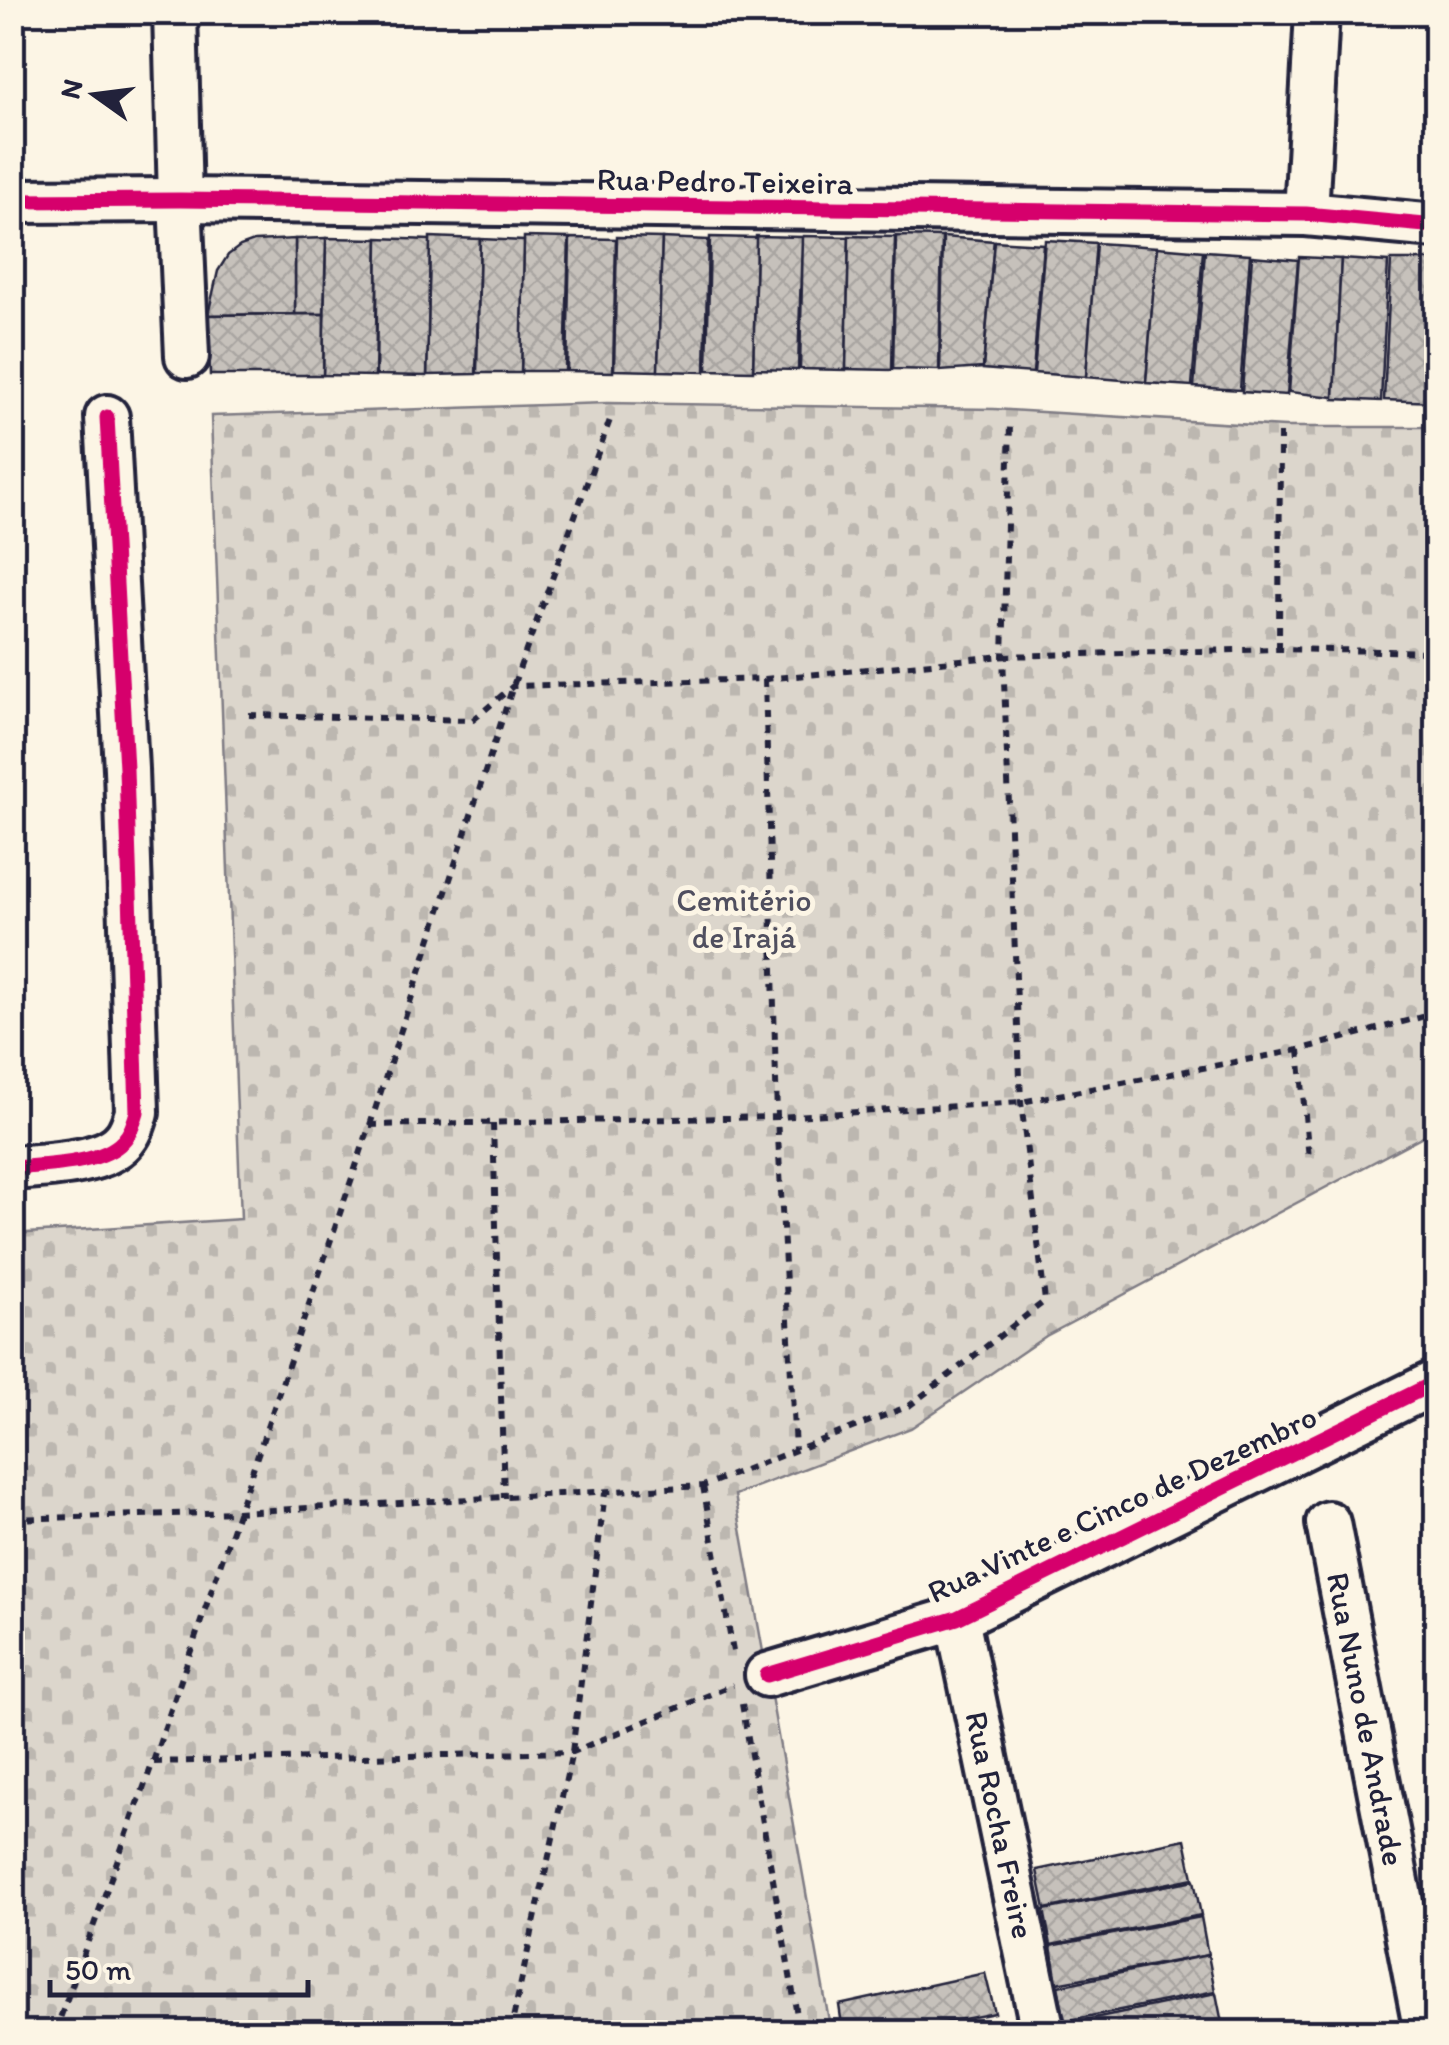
<svg xmlns="http://www.w3.org/2000/svg" width="1449" height="2045" viewBox="0 0 1449 2045" font-family="Itim,sans-serif">
<style>
.cemetery{fill:url(#cemetery-stones);stroke:#7f7c84;stroke-width:2.5}
.building{fill:url(#building-cross-hatch);stroke:#22223b;stroke-width:2.5}
.lines{fill:none;stroke-linecap:round;stroke-linejoin:round}
.street-casing{stroke:#22223b;stroke-width:50}
.path{stroke:#22223b;stroke-width:6;stroke-dasharray:8 8;stroke-linecap:butt}
.street{stroke:#fcf5e5;stroke-width:42}
.cycleway-casing{stroke:#fcf5e5;stroke-width:21}
.cycleway{stroke:#d6006c;stroke-width:15}
.labels{text-anchor:middle;dominant-baseline:central;stroke-width:10;stroke-linejoin:round;paint-order:stroke}
.street-label{font-size:32px;fill:#22223b;stroke:#fcf5e5}
.park-label{font-size:32px;fill:#504f5f;stroke:#fcf5e5}
</style>
<defs>
<pattern id="cemetery-stones" width="16" height="16" patternUnits="userSpaceOnUse" patternTransform="scale(2.5)"><rect width="16" height="16" fill="#dcd6cc"/><path d="M2 7V4a2 2 0 0 1 4 0v3zM10 15v-3a2 2 0 0 1 4 0v3z" fill="#bcb7b0"/></pattern>
<pattern id="building-cross-hatch" width="8" height="8" patternUnits="userSpaceOnUse" patternTransform="scale(2.5)"><rect width="8" height="8" fill="#c6c1bb"/><path d="M0 0l8 8M0 8l8-8" fill="none" stroke="#aaa6a2"/></pattern>
</defs>
<rect width="100%" height="100%" fill="#fcf5e5"/>
<filter id="ink" filterUnits="userSpaceOnUse"><feTurbulence type="fractalNoise" baseFrequency=".01" numOctaves="2"/><feDisplacementMap in="SourceGraphic" scale="20" xChannelSelector="R" yChannelSelector="G"/><feConvolveMatrix kernelMatrix="1 2 1 2 8 2 1 2 1" color-interpolation-filters="sRGB"/></filter>
<g filter="url(#ink)">
<path class="cemetery" d="M607,403L994,409L1285,427H1436V1129L1046,1336L911,1428L735,1495L831,2032H13V1234L241,1219L211,416Z"/>
<g class="building">
<path d="M756,236L802,237L798,370L753,369Z"/>
<path d="M803,236L849,237L846,370L800,369Z"/>
<path d="M849,236L895,237L892,370L846,369Z"/>
<path d="M896,236L942,237L939,370L893,369Z"/>
<path d="M430,237L480,239L476,374L427,375Z"/>
<path d="M524,237L569,238L565,371H521Z"/>
<path d="M617,237L662,238L658,371L614,370Z"/>
<path d="M710,237L756,238L753,371L707,370Z"/>
<path d="M943,237L994,241L983,368L940,371Z"/>
<path d="M326,238L378,239L375,376L323,375Z"/>
<path d="M326,238L324,314H295V239Z"/>
<path d="M378,238L430,240L427,376L376,375Z"/>
<path d="M570,238L616,239L613,372L567,371Z"/>
<path d="M662,238L708,240L705,372L658,371Z"/>
<path d="M295,239V314L208,315L218,271L228,255L240,246L254,241Z"/>
<path d="M480,239L524,241L521,373H477Z"/>
<path d="M1045,240L1096,243L1086,377L1034,373Z"/>
<path d="M994,241L1043,244L1033,373L983,369Z"/>
<path d="M1096,243L1157,247L1146,382L1086,377Z"/>
<path d="M1157,247L1203,251L1192,386L1146,383Z"/>
<path d="M1205,251L1250,254L1240,390L1194,387Z"/>
<path d="M1252,256L1298,260L1287,395L1242,392Z"/>
<path d="M1299,257L1341,259L1334,397L1289,392Z"/>
<path d="M1341,259L1388,262L1381,401L1334,399Z"/>
<path d="M1391,260H1436L1435,402L1384,400Z"/>
<path d="M324,314L323,375H210L208,315Z"/>
<path d="M1185,1839L1193,1878L1045,1909L1037,1870Z"/>
<path d="M1194,1880L1201,1915L1051,1945L1044,1910Z"/>
<path d="M1201,1917L1208,1955L1057,1983L1051,1946Z"/>
<path d="M1208,1955L1215,1991L1065,2021L1058,1986Z"/>
<path d="M985,1973L995,2013L897,2032H843L839,2005Z"/>
<path d="M1216,1993L1223,2028L1200,2032H1067L1065,2024Z"/>
</g>
<g class="lines">
<defs>
<g id="street">
<path d="M175,12L180,200L187,356"/>
<path d="M12,201L180,200L1306,214L1436,226"/>
<path d="M1306,214L1317,12"/>
<path d="M12,1168C43,1165 102,1165 123,1141C131,1133 134,1122 137,1112L126,769L107,417"/>
<path d="M1328,1523L1426,2032"/>
<path d="M957,1618L1043,2032"/>
<path d="M767,1675L957,1618L1436,1382"/>
</g>
</defs>
<use href="#street" class="street-casing"/>
<g class="path">
<path d="M1279,649L1280,432"/>
<path d="M765,679L777,1117L795,1449"/>
<path d="M249,715L473,720L513,686L765,679L1003,656L1279,649L1436,652"/>
<path d="M1299,1050L1309,1159"/>
<path d="M493,1124L504,1498"/>
<path d="M370,1125L777,1117L1021,1102L1299,1050L1436,1013"/>
<path d="M703,1486L734,1657"/>
<path d="M12,1519L237,1512L703,1486L909,1406L1045,1301L1021,1102L1003,656L1010,425"/>
<path d="M742,1704L800,2032"/>
<path d="M154,1762L572,1752L733,1685"/>
<path d="M55,2032L153,1762L370,1125L513,686L611,417"/>
<path d="M510,2032L572,1752L605,1493"/>
</g>
<use href="#street" class="street"/>
<defs>
<g id="cycleway">
<path d="M12,201L180,200L1306,214L1436,226"/>
<path d="M12,1168C43,1165 102,1165 123,1141C131,1133 134,1122 137,1112L126,769L107,417"/>
<path d="M767,1675L957,1618L1436,1382"/>
</g>
</defs>
<use href="#cycleway" class="cycleway-casing"/>
<use href="#cycleway" class="cycleway"/>
</g>
</g>
<g class="labels">
<g class="street-label">
<text transform="translate(725 181) rotate(1)">Rua Pedro Teixeira</text>
<text transform="translate(1122 1504) rotate(-25)">Rua Vinte e Cinco de Dezembro</text>
<text transform="translate(1366 1719) rotate(79)">Rua Nuno de Andrade</text>
<text transform="translate(1000 1825) rotate(78)">Rua Rocha Freire</text>
</g>
<g class="park-label">
<text x="744" y="900">Cemitério<tspan x="744" dy="37">de Irajá</tspan></text>
</g>
</g>
<rect width="1449" height="2045" fill="none" stroke="#fcf5e5" stroke-width="50"/>
<rect x="25" y="25" width="1399" height="1995" fill="none" stroke="#22223b" stroke-width="4" filter="url(#ink)"/>
<g transform="translate(95 95) rotate(284)" stroke="#fcf5e5" stroke-width="8" paint-order="stroke">
<path d="M0-8L18 38L0 25L-18 38Z" fill="#22223b"/>
<text y="-15" font-size="28" font-weight="bold" text-anchor="middle" fill="#22223b">N</text>
</g>
<path d="M50 1980v15h258v-15" fill="none" stroke="#22223b" stroke-width="5"/>
<text x="65" y="1980" font-size="30" fill="#22223b" stroke="#fcf5e5" stroke-width="8" paint-order="stroke">50 m</text>
</svg>
